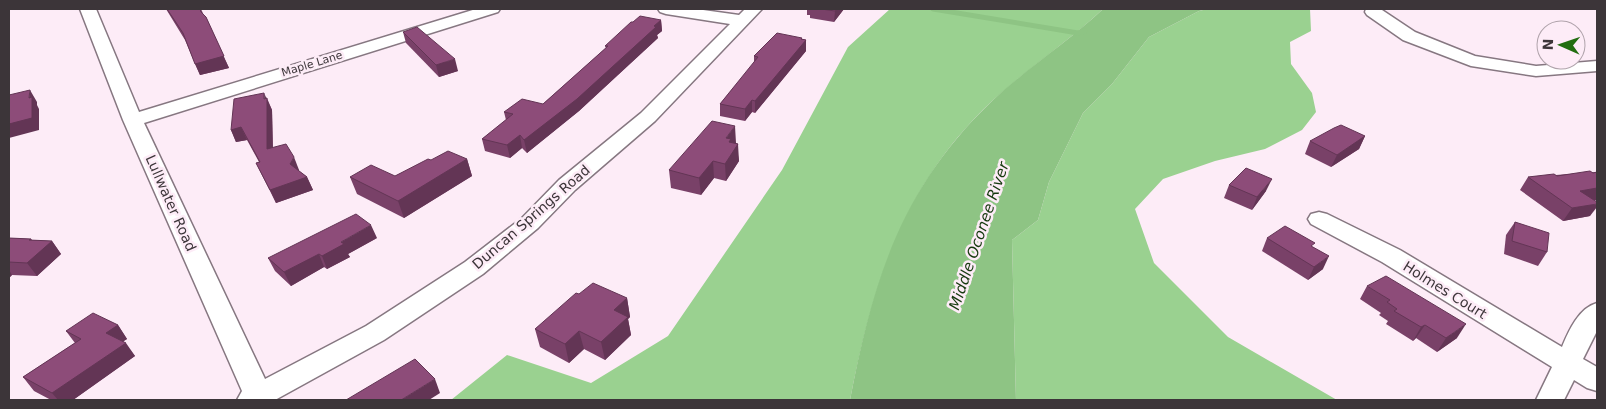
<svg xmlns="http://www.w3.org/2000/svg" width="1606" height="409" viewBox="0 0 1606 409" font-family="'DejaVu Sans',sans-serif">
<style>
.forest{fill:#9ad190}
.water{fill:#8ec484}
.lines{fill:none;stroke-linecap:round;stroke-linejoin:round}
.stream{stroke:#8ec484;stroke-width:5}
.minor-casing{stroke:#867781;stroke-width:3}
.minor{fill:#fff;fill-rule:evenodd}
.wall{fill:#794168}
.shaded-wall{fill:#633555}
.building{fill:#8d4c79;stroke:#633555}
.labels{text-anchor:middle;dominant-baseline:central;stroke-width:5;stroke-linejoin:round;paint-order:stroke}
.far-street-label{font-size:11px;fill:#3c3539;stroke:#fdecf7}
.street-label{font-size:14px;fill:#3c3539;stroke:#fdecf7}
.water-label{font-size:15px;font-style:italic;fill:#163a0f;stroke:#fdecf7}
</style>
<rect width="100%" height="100%" fill="#fdecf7"/>
<g class="forest">
<path d="M890,9H1103C1068,42 1028,68 992,101C903,185 873,283 850,400H451L507,355L591,383L668,336L782,170L848,47Z"/>
<path d="M1207,9H1310L1311,31L1290,42L1291,64L1312,93L1316,112L1302,130L1265,149L1215,161L1163,179L1135,209L1154,263L1228,337L1337,400H1016L1012,240L1038,220L1049,182L1083,113L1112,84L1149,37L1199,11Z"/>
</g>
<path class="water" d="M1103,9H1207L1199,11L1149,37L1112,84L1083,113L1049,182L1038,220L1012,240L1016,400H850C873,280 901,188 992,101C1027,68 1068,42 1103,9Z"/>
<g class="lines">
<path class="stream" d="M933,9L1078,33L1085,31"/>
<defs>
<g id="minor">
<path d="M80,9H96L139,112L476,9H500L498,12L144,123L265,379L366,326L465,262L522,218L559,180L641,113L730,24L666,14L660,12L658,9H696L739,15L745,9H762L655,121L575,190L538,228L483,274L384,340L275,400H237L242,391L123,120Z"/>
<path d="M1366,9H1382V10L1415,32L1475,56L1536,66L1597,61V71L1536,76L1471,66L1403,40L1367,15L1365,12Z"/>
<path d="M1319,212L1327,214L1400,250L1562,347C1569,330 1579,308 1597,303V331L1583,359L1597,367V391L1587,388L1574,380L1564,400H1536L1552,367L1382,262L1311,224L1308,219L1311,214Z"/>
</g>
</defs>
<use href="#minor" class="minor-casing"/>
<use href="#minor" class="minor"/>
</g>
<g class="wall">
<path d="M166,9H201L229,68L200,75L185,40Z"/>
<path d="M807,9H844L834,22L810,18V15H807Z"/>
<path d="M661,20L662,31L657,35L658,38L579,111L527,153L522,148L510,158L485,151L482,139L506,120L504,112L543,104L606,48L605,46Z"/>
<path d="M403,32L458,71L439,77L406,43Z"/>
<path d="M802,39L806,40V51L755,113L752,112L745,121L720,116V104L754,63V56Z"/>
<path d="M266,98H267L272,110L273,148L299,170V171L307,177L313,190L276,203L256,163L259,162L247,140L236,142L231,130Z"/>
<path d="M1365,136L1359,149L1331,167L1305,154L1310,141Z"/>
<path d="M736,143L739,161L726,181L714,178L701,195L671,188L669,170Z"/>
<path d="M467,159L472,176L404,218L357,194L350,177L395,176L431,160Z"/>
<path d="M1597,172V200H1594L1590,216L1563,221L1520,190L1528,177Z"/>
<path d="M1229,185L1266,191L1252,210L1224,198Z"/>
<path d="M1515,222L1547,252L1538,266L1504,254L1506,235Z"/>
<path d="M9,238L31,239L32,240L52,241L61,254L37,276L12,275L9,278Z"/>
<path d="M377,238L348,254L350,257L327,269L324,267L291,286L275,271L268,258Z"/>
<path d="M1267,238L1313,247L1323,269L1308,280L1262,251Z"/>
<path d="M1367,286L1457,338L1437,352L1416,338L1413,341L1386,324L1388,321L1379,315L1381,313L1360,299Z"/>
<path d="M579,294L627,298L630,317L628,319L631,335L605,360L584,349L569,363L540,347L535,329Z"/>
<path d="M118,325L127,339L123,341L135,356L73,400H51L34,391L23,377L75,343L66,331Z"/>
</g>
<g class="shaded-wall">
<path d="M836,9H844L834,22L835,11Z"/>
<path d="M206,17L229,68L200,75L195,64Z"/>
<path d="M661,20L662,31L657,35L658,38L579,111L527,153L524,140Z"/>
<path d="M802,38V44L806,40V51L755,113V101Z"/>
<path d="M455,59L458,71L439,77L436,65Z"/>
<path d="M30,90L37,102V105L39,109V130L9,138V124L29,98Z"/>
<path d="M264,93L272,110L273,162L267,149Z"/>
<path d="M752,100V112L745,121V109Z"/>
<path d="M735,126L736,143L738,144L739,161L726,181L725,164L726,138Z"/>
<path d="M241,127L247,140L236,142L231,130Z"/>
<path d="M520,135L522,148L510,158L507,145Z"/>
<path d="M1365,136L1359,149L1331,167L1337,155Z"/>
<path d="M294,157L299,170L295,176L290,164Z"/>
<path d="M467,159L472,176L404,218L398,201Z"/>
<path d="M713,161L714,178L701,195L699,178Z"/>
<path d="M307,177L313,190L276,203L270,190Z"/>
<path d="M1272,179L1266,191L1252,210L1257,197Z"/>
<path d="M1597,188V200L1572,204L1580,191Z"/>
<path d="M1597,204V207L1590,216L1563,221L1572,208Z"/>
<path d="M371,225L377,238L348,254L350,257L327,269L322,256L341,242Z"/>
<path d="M31,239L40,251L52,241L61,254L37,276L27,263L29,240Z"/>
<path d="M319,254L324,267L291,286L284,272Z"/>
<path d="M1329,256L1323,269L1308,280L1314,267Z"/>
<path d="M9,270L12,275L9,278Z"/>
<path d="M627,298L630,317L628,319L631,335L605,360L601,342L614,310Z"/>
<path d="M1466,324L1457,338L1437,352L1446,338Z"/>
<path d="M118,325L127,339L115,347L106,333Z"/>
<path d="M1425,325L1416,338L1413,341L1421,327Z"/>
<path d="M579,331L584,349L569,363L565,344Z"/>
<path d="M126,343L135,356L73,400H58L52,393Z"/>
<path d="M435,379L440,393L429,400H401Z"/>
</g>
<g class="building">
<path d="M167,9H200L201,12L206,17L224,56L195,64L183,33Z"/>
<path d="M821,9H836L835,11Z"/>
<path d="M640,16L661,20L654,26L656,27L577,99L524,140L520,135L507,145L482,139L513,114L504,112L522,99L543,104L608,46H605L631,22H633Z"/>
<path d="M417,27L455,59L436,65L403,32Z"/>
<path d="M777,33L802,38L801,39L806,40L755,101L752,100L745,109L720,104L758,57L754,56Z"/>
<path d="M30,90L29,98L32,97V118L9,124V95Z"/>
<path d="M264,93V99L267,98V149L286,144L294,157L290,164L307,177L270,190L256,163L260,162L241,127L231,130L234,99Z"/>
<path d="M712,121L735,126L726,138L731,139L729,142L738,144L725,164L713,161L699,178L669,170Z"/>
<path d="M1341,125L1365,136L1337,155L1310,141L1334,128Z"/>
<path d="M448,151L467,159L398,201L350,177L371,165L395,176L428,159L431,160Z"/>
<path d="M1246,168L1272,179L1257,197L1229,185Z"/>
<path d="M1590,171L1593,173L1597,172V188L1580,191L1597,202V204L1572,208L1528,177L1554,174L1557,176Z"/>
<path d="M356,214L371,225L341,242L344,244L322,256L319,254L284,272L268,258Z"/>
<path d="M1515,222L1549,233L1547,252L1512,241Z"/>
<path d="M1285,226L1315,243L1311,246L1329,256L1314,267L1267,238Z"/>
<path d="M9,238L31,239L29,240L52,241L27,263L9,262Z"/>
<path d="M1386,276L1466,324L1446,338L1425,325L1421,327L1394,311L1397,309L1387,302L1390,300L1367,286Z"/>
<path d="M593,283L627,298L614,310L628,317L601,342L579,331L565,344L535,329L576,293L579,294Z"/>
<path d="M93,313L118,325L106,333L126,343L52,393L23,377L81,339L66,331Z"/>
<path d="M415,359L435,379L401,400H346Z"/>
</g>
<g class="labels">
<g class="far-street-label">
<text transform="translate(312 64) rotate(-17)">Maple Lane</text>
</g>
<g class="street-label">
<text transform="translate(171 203) rotate(66)">Lullwater Road</text>
<text transform="translate(531 217) rotate(-41)">Duncan Springs Road</text>
<text transform="translate(1445 290) rotate(32)">Holmes Court</text>
</g>
<g class="water-label">
<text transform="translate(979 236) rotate(-71)">Middle Oconee River</text>
</g>
</g>
<rect width="1606" height="409" fill="none" stroke="#3c3539" stroke-width="20"/>
<g transform="translate(1561 45) rotate(272)"><circle r="24" fill="#fdecf7" stroke="#b0a3ab"/>
<path d="M0-4L9 19L0 12L-9 19Z" fill="#226e10"/>
<text y="-8" font-size="14" font-weight="bold" text-anchor="middle" fill="#3c3539">N</text>
</g>
</svg>
